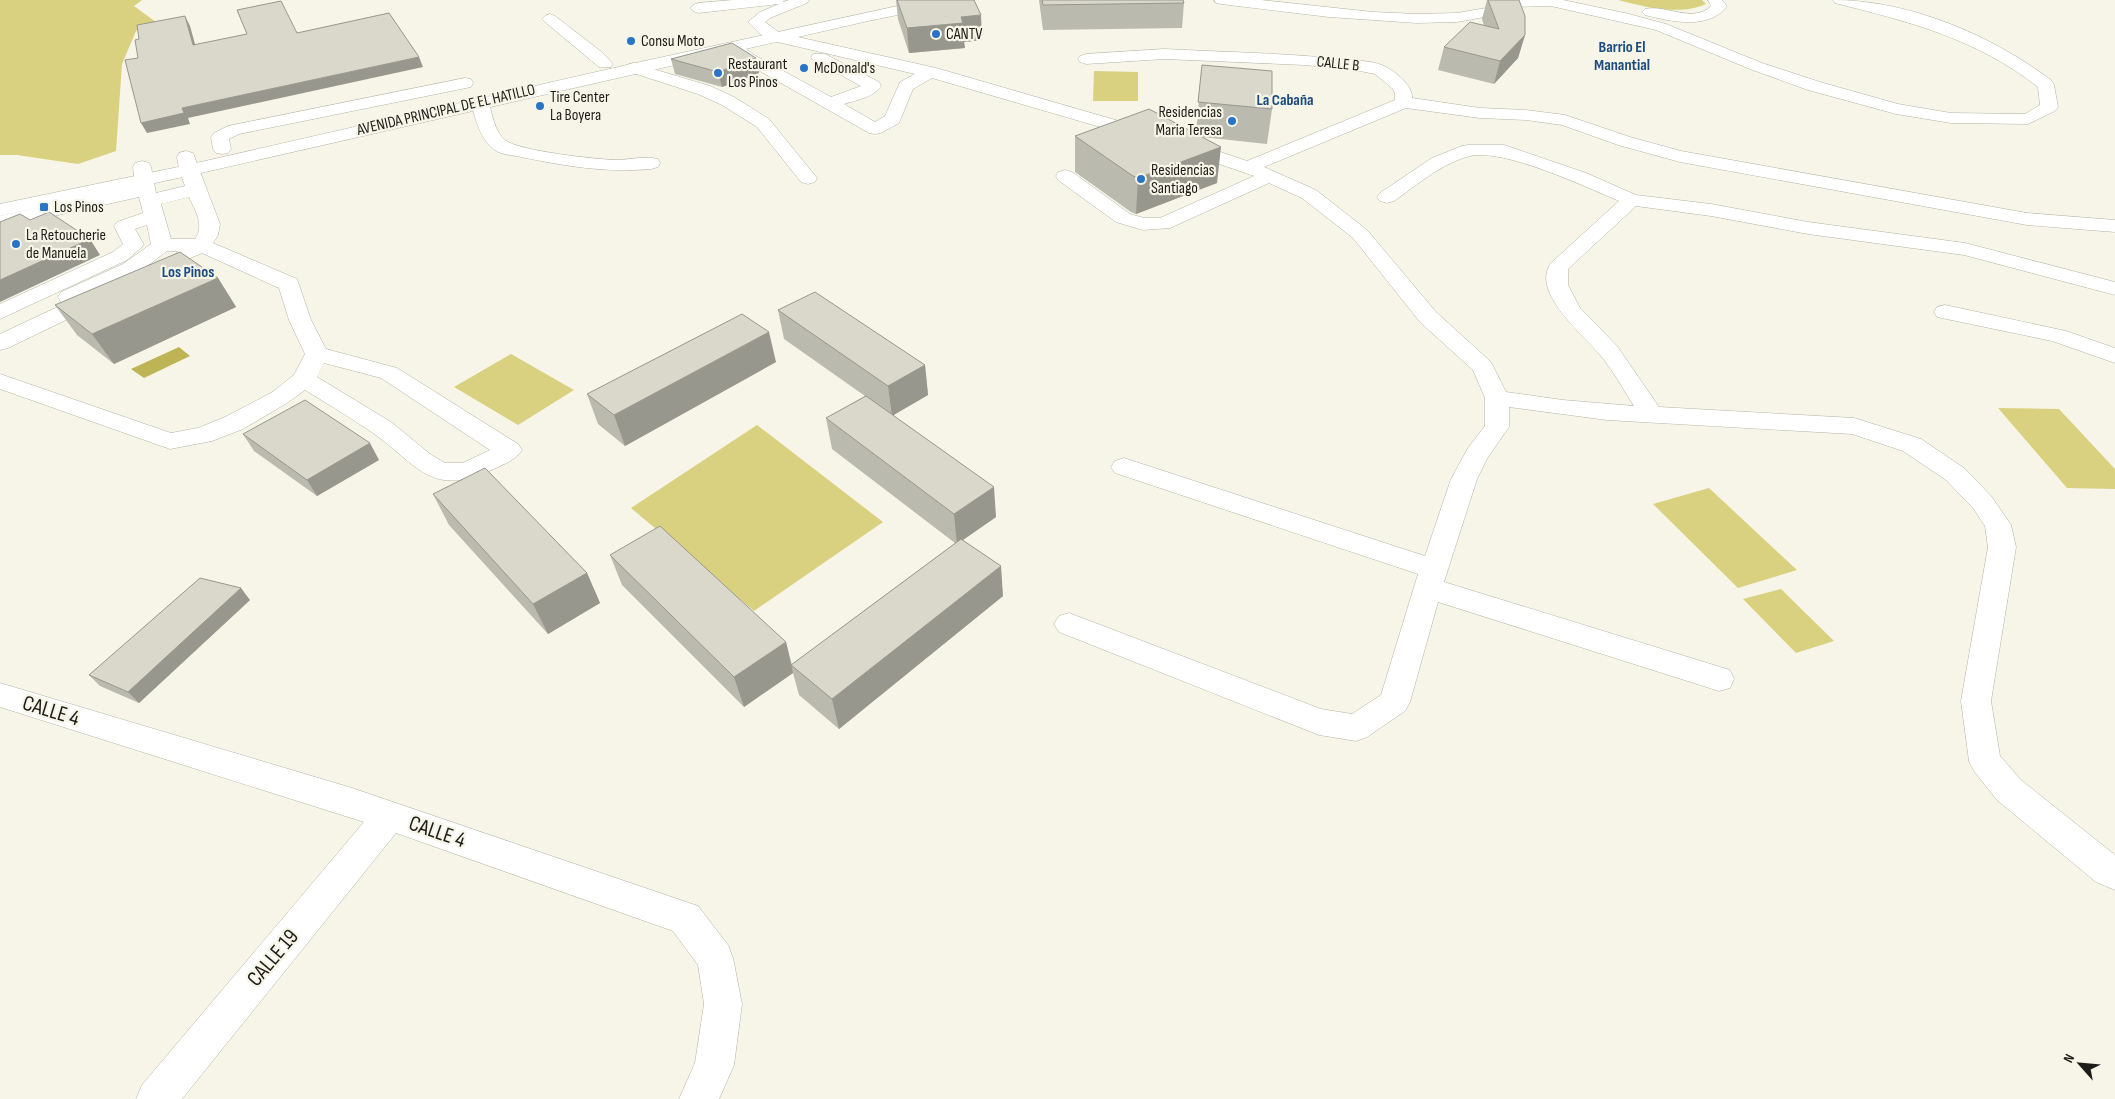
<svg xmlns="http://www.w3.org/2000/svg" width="2115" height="1099" viewBox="0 0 2115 1099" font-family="'Sofia Sans Condensed',sans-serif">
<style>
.green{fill:#dad180}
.water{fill:#beb455}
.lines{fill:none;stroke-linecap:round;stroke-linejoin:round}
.minor-casing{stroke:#b4b3a6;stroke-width:1}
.major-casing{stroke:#b4b3a6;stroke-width:1}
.minor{fill:#fff;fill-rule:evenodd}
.major{fill:#fff;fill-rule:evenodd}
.wall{fill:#bbbaaf}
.shaded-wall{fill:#98978e}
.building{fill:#d9d8cb;stroke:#98978e}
.poi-dot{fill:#2974c4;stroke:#f6f5e7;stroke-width:2}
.labels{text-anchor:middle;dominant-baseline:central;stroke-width:4.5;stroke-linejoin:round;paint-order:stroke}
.far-poi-label{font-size:16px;fill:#1d1c18;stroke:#f6f5e7;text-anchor:start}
.far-neighbourhood-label{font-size:16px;font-weight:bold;fill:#1c4b7e;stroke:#f6f5e7}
.far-street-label{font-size:16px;fill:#1d1c18;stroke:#f6f5e7}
.near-street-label{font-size:22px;fill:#1d1c18;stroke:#f6f5e7}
</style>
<rect width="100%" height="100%" fill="#f6f5e7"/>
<g class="green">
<path d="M0,0H142L134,6L156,22L136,31L122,64L116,151L78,164L17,155H0Z"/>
<path d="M1618,0H1702L1706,4C1679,16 1646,7 1618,0Z"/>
<path d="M1094,71L1138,72V101H1093Z"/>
<path d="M511,354L574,390L518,425L454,387Z"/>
<path d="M1998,408L2059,409L2115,469V489L2067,488Z"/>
<path d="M757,425L883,522L754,611L631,508Z"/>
<path d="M1709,488L1797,570L1738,588L1653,504Z"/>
<path d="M1781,589L1834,641L1796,653L1743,599Z"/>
</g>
<path class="water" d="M179,347L190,356L144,378L131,369Z"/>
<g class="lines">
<defs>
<g id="minor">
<path d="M733,0H784L783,2L789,0H809L807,3L770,18L765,22L780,33L936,68L1150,130L1153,134L1150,138L1144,139L1138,138L932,78L913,89L899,123L881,133L875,134L869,133L742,61L726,47L728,44H740L754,55L831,97L861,86L813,60L811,57L813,54H825L879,82L881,86C873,98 856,100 844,104L875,122L885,116L900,82L915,74L769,40L759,33L748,22L760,12L779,4L698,13L693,11L690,8L693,5L698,3Z"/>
<path d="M1505,0H1563L1629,14L1666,24L1762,63L1820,82L1898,104L1951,113L2025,114L2040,105L2038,87C1975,38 1910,22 1835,3L1833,0C1909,0 1992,35 2052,81L2054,85L2058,107L2055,111L2028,124L1951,123L1896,114L1808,90L1750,69L1656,30L1551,6L1510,7L1505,6L1503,3Z"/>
<path d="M1708,0H1722L1727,6C1709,31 1669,21 1645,15L1642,12L1645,9C1665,4 1694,24 1711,6Z"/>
<path d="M550,14L555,16L603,53L613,64L611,67H599L545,22L542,19L545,16Z"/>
<path d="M1164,49C1223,52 1282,53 1341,59C1355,61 1374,60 1386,67C1396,72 1413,86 1412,98L1480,108L1526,110L1565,115L1630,137L1681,151L2027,213L2115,220V232L2027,225L1680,162L1618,145L1562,125L1526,120L1480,118L1406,108L1264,167L1316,190L1367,230L1436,312L1491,362L1506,392L1563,400L1634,406C1623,389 1613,370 1600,355C1583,334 1530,292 1551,263L1619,201C1586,187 1503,148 1470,156C1442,163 1417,185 1394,201L1387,203L1380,201L1377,197L1380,193L1432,158L1462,146L1468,145H1504L1586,173L1636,195L1711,204L1808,222L1965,243L2115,282V295L1964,255L1808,234L1711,216L1636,206L1568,269V285L1580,308L1617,346L1659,407L1854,418L1921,439L1964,468L1991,496L2011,525L2016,547L1991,701L2000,756L2021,780L2115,855V890L2096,882L1997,800L1974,771L1969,761L1961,701L1988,547L1985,526L1973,508L1946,480L1903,451L1852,434L1607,420L1509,407V427L1488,457L1477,479L1444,582L1730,670L1734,679L1730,688L1719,691L1438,602L1410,702L1405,711L1367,737L1356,741L1319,735L1059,632L1054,624L1059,616L1069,613L1321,709L1352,714L1381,695L1418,574L1115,473L1111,467L1115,461L1124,458L1133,461L1425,556L1451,479L1468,448L1485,426V398L1473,370L1420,322L1353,238L1302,198L1269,183L1170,228L1143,230L1116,222L1058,180L1056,176L1058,172L1065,170L1072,172L1130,214L1144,218H1160L1254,176L1179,150L1176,146L1179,142L1185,141L1191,142L1247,161L1395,100V94L1393,89L1375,74L1360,71L1305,65L1164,59L1086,64L1080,62L1078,59L1080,56L1086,54Z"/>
<path d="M633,63L710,86L734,97L769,119L817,178L815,182L808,184L801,182L757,127L722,105L698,94L627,71L625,68L627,65Z"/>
<path d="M465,78L471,79L473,83L471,87L239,134L229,139L231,149L228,153L222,154L216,153L213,149L211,137L214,133L228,126Z"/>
<path d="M480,97L486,98L489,102C492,115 495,132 505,140C518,151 600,160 619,160C632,159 645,156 658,159L660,163L658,167L651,169C606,173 565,166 521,157C512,155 502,155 495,150C480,140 475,118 471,102L474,98Z"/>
<path d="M186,151L193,153L220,224L218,235L213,243L297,279L311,320L326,349L397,368L518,444L522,450C516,460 504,464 494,469C431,499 418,465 373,433C351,418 328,404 305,390L287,403L243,429L212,441L170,449L0,389V374L171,433L198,428L225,417L271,393L294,375L305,354L289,320L279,288L202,253L186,260L179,258L176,254L178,251H167L138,273L97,292L101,293L104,298L101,303L8,348L0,350V334L66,303L61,302L58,297L61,292L123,264L151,244L147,225L135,229L144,245L127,260L0,319V304L113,252L123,244L114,226L117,222L143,213L139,197L0,228V216L135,186L133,167L135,163L142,161L149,163L151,167L156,193L185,186L179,169L177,157L179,153ZM189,197C195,210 205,225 195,239H171L161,204ZM324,363L381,378L490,450L463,463H445L430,454L391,422L317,377Z"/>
<path d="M1945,305L2066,331L2115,348V363L2052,341L1937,317L1934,312L1937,307Z"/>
<path d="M0,683L352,788L698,906L728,945L733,958L742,1004L734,1065L719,1099H679L695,1063L704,1004L698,965L673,931L396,833L182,1099H136L142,1085L364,822L0,707Z"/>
</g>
<g id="major">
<path d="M925,0H958L956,3L951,4L868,21L183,177L0,216V204L183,166L640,62Z"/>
<path d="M1214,0H1261L1373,12L1417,14L1457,13L1486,8L1501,0H1520L1518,3L1490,16L1457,22L1417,23L1329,17L1221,4L1216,3Z"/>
</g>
</defs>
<use href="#minor" class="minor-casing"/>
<use href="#major" class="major-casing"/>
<use href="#minor" class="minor"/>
<use href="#major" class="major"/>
</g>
<g class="wall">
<path d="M896,0H974L982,40L964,42L965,48L909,53L898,19Z"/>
<path d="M1039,0H1183L1184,3L1182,28L1043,30Z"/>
<path d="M1487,0H1519L1525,35L1518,58L1494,84L1438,70L1444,47L1484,26L1482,19Z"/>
<path d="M671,59L759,73L722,87L675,74Z"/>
<path d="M1202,65L1272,109L1267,144L1202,137L1217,183L1136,214L1131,212L1075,172V136L1196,134Z"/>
<path d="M218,278L236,307L114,364L77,335L55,305Z"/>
<path d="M778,310L925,365L928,395L893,415L996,517L963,540L1003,596L839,729L799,695L793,673L744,707L622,585L610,555L786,642L792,665L955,543L832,449L826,418L865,396L784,339Z"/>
<path d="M776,362L625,446L598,424L587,394Z"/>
<path d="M243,434L379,460L317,496L254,451Z"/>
<path d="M433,494L587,573L600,603L548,634L449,525Z"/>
<path d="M250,600L139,703L100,686L89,675Z"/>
</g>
<g class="shaded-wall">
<path d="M981,15L982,40L964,42L965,48L909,53L907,28L961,17Z"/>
<path d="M185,16L190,26L198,55L193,45Z"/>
<path d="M1525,35L1518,58L1494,84L1500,61Z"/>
<path d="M419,57L423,67L188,118L190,124L147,133L141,123L182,108Z"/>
<path d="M756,58L759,73L722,87L718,72Z"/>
<path d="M1221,147L1217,183L1136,214L1138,178Z"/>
<path d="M90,239L100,255L0,302V280Z"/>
<path d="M218,278L236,307L114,364L92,334Z"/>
<path d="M769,332L776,362L625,446L614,415Z"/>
<path d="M925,365L928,395L892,416L888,386Z"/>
<path d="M370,443L379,460L317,496L307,480Z"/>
<path d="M994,487L996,517L957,544L954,514Z"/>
<path d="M1001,566L1003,596L839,729L832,699Z"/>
<path d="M587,573L600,603L548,634L533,604Z"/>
<path d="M241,588L250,600L139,703L128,692Z"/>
<path d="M786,642L793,673L744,707L734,677Z"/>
</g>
<g class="building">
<path d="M897,0H974L981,15L961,17L963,23L907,28Z"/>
<path d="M1042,0H1183L1184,3L1043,5Z"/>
<path d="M1488,0H1519L1525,16V35L1500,61L1444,47L1470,22L1499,29Z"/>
<path d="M281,1L297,33L389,13L419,57L182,108L184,113L141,123L125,60L138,58L135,40L139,39L137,25L185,16L193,45L247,34L237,10Z"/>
<path d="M732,43L756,58L718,72L671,59Z"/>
<path d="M1202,65L1272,71V109L1198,102Z"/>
<path d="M1149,109L1221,147L1138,178L1133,176L1075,136Z"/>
<path d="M49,212L90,239L0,280V222L20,214L30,220Z"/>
<path d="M180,252L218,278L92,334L55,305Z"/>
<path d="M815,292L925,365L888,386L778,310Z"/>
<path d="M742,314L769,332L614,415L587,394Z"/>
<path d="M866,396L994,487L954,514L826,418Z"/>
<path d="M305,400L370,443L307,480L243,434Z"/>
<path d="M485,468L587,573L533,604L433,494Z"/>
<path d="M660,526L786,642L734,677L610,555Z"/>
<path d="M961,539L1001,566L832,699L791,665Z"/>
<path d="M200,578L241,588L128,692L89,675Z"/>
</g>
<g class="poi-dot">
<circle cx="936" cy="34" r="5"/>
<circle cx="631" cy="41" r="5"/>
<circle cx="804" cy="68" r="5"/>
<circle cx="718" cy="73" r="5"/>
<circle cx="540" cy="106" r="5"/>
<circle cx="1232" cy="121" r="5"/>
<circle cx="1141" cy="179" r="5"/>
<rect x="39" y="202" width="10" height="10" rx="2.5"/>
<circle cx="16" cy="244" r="5"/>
</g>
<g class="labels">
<g class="far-poi-label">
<text x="946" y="34">CANTV</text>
<text x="641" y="41">Consu Moto</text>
<text x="728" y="64">Restaurant<tspan x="728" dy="18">Los Pinos</tspan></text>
<text x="814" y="68">McDonald's</text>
<text x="550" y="97">Tire Center<tspan x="550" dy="18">La Boyera</tspan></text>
<text x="1222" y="112" text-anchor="end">Residencias<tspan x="1222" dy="18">Maria Teresa</tspan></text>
<text x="1151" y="170">Residencias<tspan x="1151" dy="18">Santiago</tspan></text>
<text x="54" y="207">Los Pinos</text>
<text x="26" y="235">La Retoucherie<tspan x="26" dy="18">de Manuela</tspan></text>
</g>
<g class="far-neighbourhood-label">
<text x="1622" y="47">Barrio El<tspan x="1622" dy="18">Manantial</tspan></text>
<text x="1285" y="100">La Cabaña</text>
<text x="188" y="272">Los Pinos</text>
</g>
<g class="far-street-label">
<text transform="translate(1338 64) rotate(6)">CALLE B</text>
<text transform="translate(446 110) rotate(-13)">AVENIDA PRINCIPAL DE EL HATILLO</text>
</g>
<g class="near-street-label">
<text transform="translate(51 711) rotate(17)">CALLE 4</text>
<text transform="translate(437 832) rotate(19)">CALLE 4</text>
<text transform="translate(273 958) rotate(-50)">CALLE 19</text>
</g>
</g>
<g transform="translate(2080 1064) rotate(297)" stroke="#f6f5e7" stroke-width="4" paint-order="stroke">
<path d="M0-4L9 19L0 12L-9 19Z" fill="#1d1c18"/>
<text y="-8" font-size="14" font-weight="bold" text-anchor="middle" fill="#1d1c18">N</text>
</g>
</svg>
